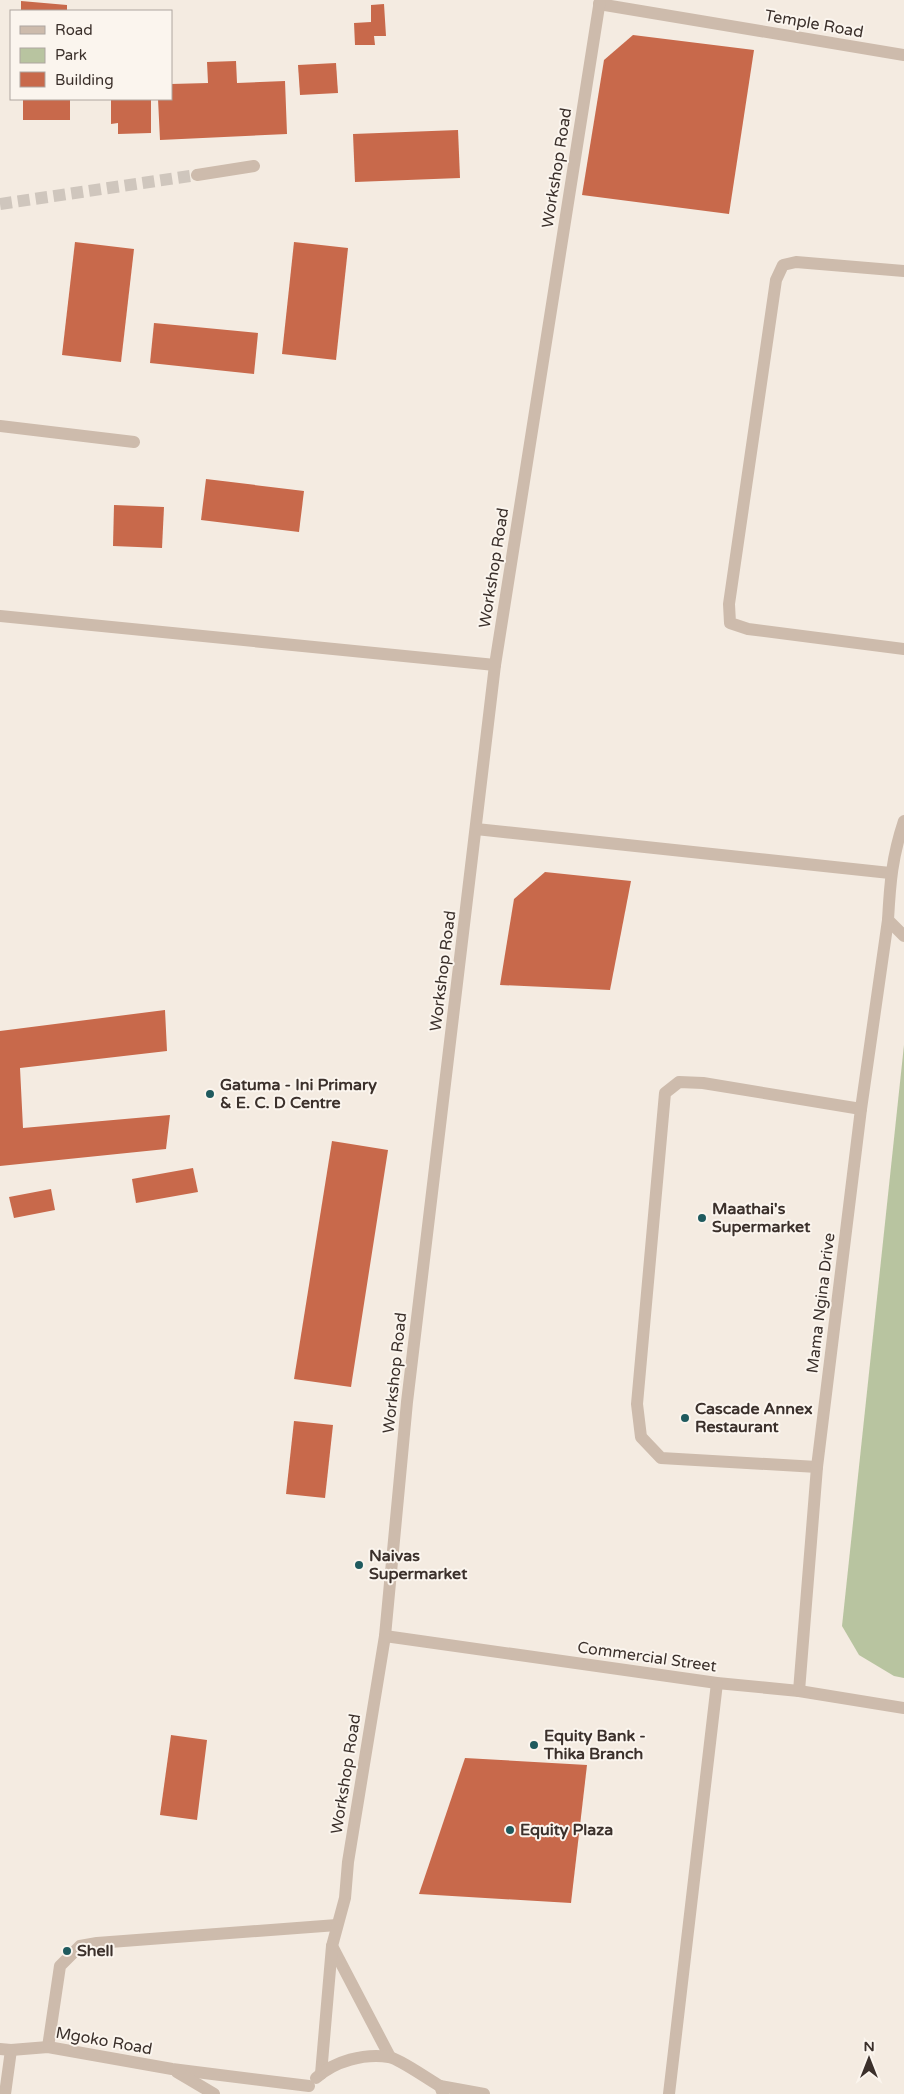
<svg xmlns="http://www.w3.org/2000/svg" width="904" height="2094" viewBox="0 0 904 2094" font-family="'Varela Round',sans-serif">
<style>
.green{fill:#b8c4a0}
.building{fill:#c8694b}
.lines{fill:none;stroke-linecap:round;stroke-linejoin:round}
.minor-tunnel{stroke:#cfc6bd;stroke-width:12;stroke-dasharray:12 6;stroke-linecap:butt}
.minor{stroke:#cdbbac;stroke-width:12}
.poi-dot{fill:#1f5a5e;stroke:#fbf5ee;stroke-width:2}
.labels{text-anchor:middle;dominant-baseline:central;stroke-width:4;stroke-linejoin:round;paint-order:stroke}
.street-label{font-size:16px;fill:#3b302b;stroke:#fbf5ee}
.poi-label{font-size:16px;font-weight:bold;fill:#3b302b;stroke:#fbf5ee;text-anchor:start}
</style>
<rect width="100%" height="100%" fill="#f4ebe1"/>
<path class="green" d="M904,1045V1678L894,1676L859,1655L842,1626Z"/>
<g class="building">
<path d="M21,1L67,5V11H21Z"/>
<path d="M384,4L386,36H374L375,45H355L354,23L371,22V5Z"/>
<path d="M633,35L754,50L729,214L582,195L604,60Z"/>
<path d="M236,61L237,83L285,81L287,134L160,140L158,99H171V84L208,83L207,62Z"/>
<path d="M336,63L338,93L300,95L298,65Z"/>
<rect x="23" y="99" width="47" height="21"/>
<path d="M111,99H151V133L118,134V123L111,124Z"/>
<path d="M458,130L460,178L355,182L353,134Z"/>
<path d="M75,242L134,249L121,362L62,355Z"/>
<path d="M294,242L348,248L336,360L282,354Z"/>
<path d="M154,323L258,333L254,374L150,363Z"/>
<path d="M206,479L304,491L299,532L201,520Z"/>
<path d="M114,505L164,507L162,548L113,546Z"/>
<path d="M545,872L631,881L610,990L500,985L514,899Z"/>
<path d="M165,1010L167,1051L20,1068L23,1128L170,1115L166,1149L0,1166V1031Z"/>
<path d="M332,1141L388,1150L351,1387L294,1379Z"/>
<path d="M193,1168L198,1192L136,1203L132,1179Z"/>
<path d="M51,1189L55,1210L14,1218L9,1197Z"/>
<path d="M294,1421L333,1425L325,1498L286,1494Z"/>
<path d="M171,1735L207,1740L197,1820L160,1815Z"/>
<path d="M465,1758L587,1765L571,1903L419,1894Z"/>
</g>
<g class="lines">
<path class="minor-tunnel" d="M0,204L197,175"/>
<g class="minor">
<path d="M599,4L904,55"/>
<path d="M197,175L254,166"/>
<path d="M904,271L796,262L783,265L776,280L729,604L730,623L748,629L904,649"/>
<path d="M0,426L134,442"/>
<path d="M0,616L495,665"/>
<path d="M904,821C892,857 890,883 888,920L904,936"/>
<path d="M476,829L890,873"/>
<path d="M817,1467L661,1458L641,1437L637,1404L665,1093L679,1082L703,1083L861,1109"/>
<path d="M385,1636L717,1683L799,1691L904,1708"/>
<path d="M799,1691L817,1467L861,1109L888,920"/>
<path d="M332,1946L390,2057"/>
<path d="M48,2047L60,1966L80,1946L97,1943L337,1925"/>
<path d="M0,2049L11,2050L48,2047L172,2069L309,2086"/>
<path d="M177,2072L214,2094"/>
<path d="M321,2074L332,1946L345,1898L348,1862L385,1636L407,1402L495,665L600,0"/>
<path d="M316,2078C334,2061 365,2053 389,2057C400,2059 429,2080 440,2086L443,2094"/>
<path d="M440,2086L484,2094"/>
<path d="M5,2094L11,2050"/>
<path d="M669,2094L717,1683"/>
</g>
</g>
<g class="poi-dot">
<circle cx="210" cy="1094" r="5"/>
<circle cx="702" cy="1218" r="5"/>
<circle cx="685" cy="1418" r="5"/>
<circle cx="359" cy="1565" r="5"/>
<circle cx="534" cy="1745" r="5"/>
<circle cx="510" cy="1830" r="5"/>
<circle cx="67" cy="1951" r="5"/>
</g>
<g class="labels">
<g class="street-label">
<text transform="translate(814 24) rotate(10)">Temple Road</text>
<text transform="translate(557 168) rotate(-81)">Workshop Road</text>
<text transform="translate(494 568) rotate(-81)">Workshop Road</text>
<text transform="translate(443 971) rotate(-83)">Workshop Road</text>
<text transform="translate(821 1303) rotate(-83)">Mama Ngina Drive</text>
<text transform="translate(395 1373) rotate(-84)">Workshop Road</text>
<text transform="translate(647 1657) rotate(8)">Commercial Street</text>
<text transform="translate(346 1774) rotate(-81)">Workshop Road</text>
<text transform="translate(104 2041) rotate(10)">Mgoko Road</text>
</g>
<g class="poi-label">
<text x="220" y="1085">Gatuma - Ini Primary<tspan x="220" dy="18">&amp; E. C. D Centre</tspan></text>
<text x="712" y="1209">Maathai's<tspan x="712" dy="18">Supermarket</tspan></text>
<text x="695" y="1409">Cascade Annex<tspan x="695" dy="18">Restaurant</tspan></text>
<text x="369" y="1556">Naivas<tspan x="369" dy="18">Supermarket</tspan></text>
<text x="544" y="1736">Equity Bank -<tspan x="544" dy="18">Thika Branch</tspan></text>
<text x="520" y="1830">Equity Plaza</text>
<text x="77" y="1951">Shell</text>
</g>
</g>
<rect x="10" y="10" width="162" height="90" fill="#fbf5ee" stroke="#aea6a0"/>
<rect x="20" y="26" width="25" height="8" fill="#cdbbac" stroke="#aea6a0"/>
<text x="55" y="35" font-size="15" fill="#3b302b">Road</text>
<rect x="20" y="48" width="25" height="15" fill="#b8c4a0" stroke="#aea6a0"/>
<text x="55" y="60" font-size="15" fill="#3b302b">Park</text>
<rect x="20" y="72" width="25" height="15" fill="#c8694b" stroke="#aea6a0"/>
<text x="55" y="85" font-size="15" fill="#3b302b">Building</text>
<g transform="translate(869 2059)" stroke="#fbf5ee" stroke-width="4" paint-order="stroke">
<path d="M0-4L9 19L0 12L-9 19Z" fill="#3b302b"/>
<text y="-8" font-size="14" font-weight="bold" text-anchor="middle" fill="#3b302b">N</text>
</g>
</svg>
